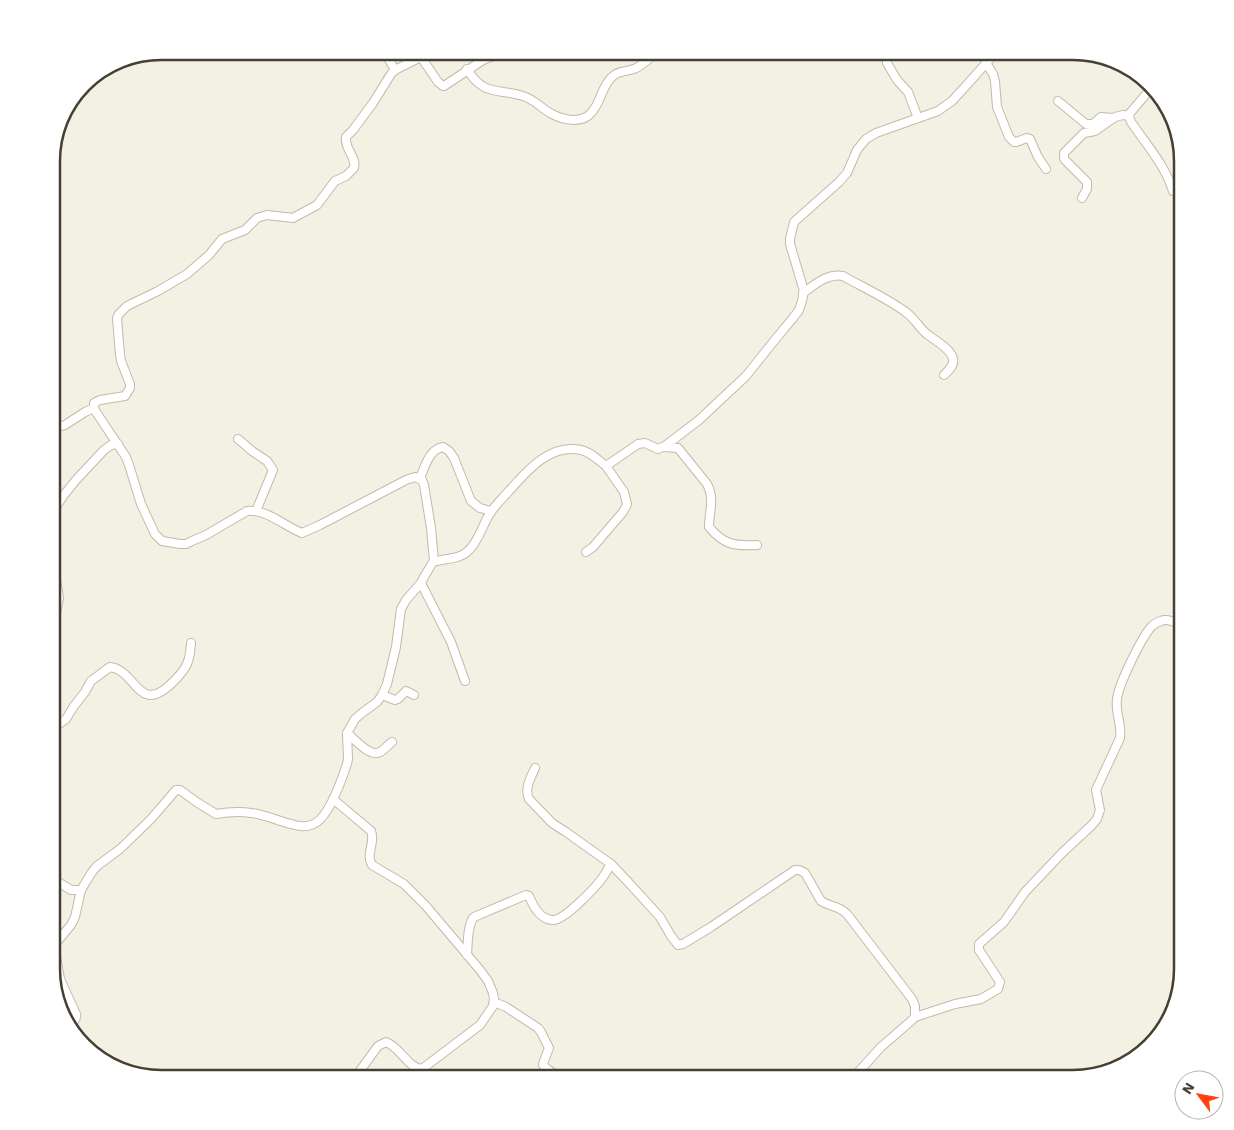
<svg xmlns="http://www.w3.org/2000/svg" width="1234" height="1130" viewBox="0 0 1234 1130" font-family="'Work Sans',sans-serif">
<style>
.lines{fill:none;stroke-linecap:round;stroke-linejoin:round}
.minor-casing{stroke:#c2bba9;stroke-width:10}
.minor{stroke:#fff;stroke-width:8}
.rim{fill:none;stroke:#464034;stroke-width:2.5}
</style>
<rect width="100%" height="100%" fill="#f3f0e4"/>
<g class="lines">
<defs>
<g id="minor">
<path d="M384,51L395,70"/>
<path d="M881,51L887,60"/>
<path d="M897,51C892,54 886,56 887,63L897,80L908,92L918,118"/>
<path d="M986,63L993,74L995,81L997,107L1009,137L1014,142H1016L1027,138L1030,139L1038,157L1046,169"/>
<path d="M467,69C484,97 498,88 523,96C534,99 542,109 552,114C563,120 582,124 591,113C601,103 601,87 612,77C618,70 628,72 636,68C645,64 650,57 657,51"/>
<path d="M1153,86L1130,113L1129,116L1131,122C1146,144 1165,165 1173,191"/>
<path d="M1058,101L1086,124H1093L1101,117L1113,118"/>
<path d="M1082,198L1087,189V182L1065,160L1064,158V153L1084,133L1095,131L1115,117L1123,115L1129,116"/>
<path d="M803,293C816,284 827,273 843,276C864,288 887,298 907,313C915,319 920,329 928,335C935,340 952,350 953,359C955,365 948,371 944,375"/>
<path d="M51,429L65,425L85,412L94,408"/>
<path d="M238,439L252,451L267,461L273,470L256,511"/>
<path d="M664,447L678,448L707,484C715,498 709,512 709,527C724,545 734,546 757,545"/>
<path d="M420,478C425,467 429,449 443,447L449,451L454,458L471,501L480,508L491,511"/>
<path d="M51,515L63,496L76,480L104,450L111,445L118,444"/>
<path d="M586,552L593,547L623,512L627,504L624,492L606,466"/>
<path d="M434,561L431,528L424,485L422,480L415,477L406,480L320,525L302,533C284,526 267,509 247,511L206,535L192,541L186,544H180L162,541L155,534L141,504L129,465L126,457L96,412L94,408V403L100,400L125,396L130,388V384L121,361L120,355L117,318L119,314L127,306L158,291L187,274L209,255L222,239L245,230L257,218L267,215L293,218L317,205L335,181L346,176L354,168C357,157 344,149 346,137L353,130L373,103L391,74L395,70L421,57L438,82L443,86H444L483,60L506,51"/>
<path d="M421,583L451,642L465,681"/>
<path d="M51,637L59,598L57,585L51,577"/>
<path d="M382,695L395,700L398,699L406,691L414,695"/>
<path d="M51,725L59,724L66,719L74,706L85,692L91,681L110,667C137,670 138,718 174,681C187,668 190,661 191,643"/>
<path d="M347,733C355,739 370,758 380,752C384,750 388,745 392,742"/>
<path d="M535,768C531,777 524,789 529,799L552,823L566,832L611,864L629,883L660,917L671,936L678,945L683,944L711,927L795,870H799L805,873L821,901C830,907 838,905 847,914L912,999L915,1006V1017L911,1021L881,1047L852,1079"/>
<path d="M333,799L371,831C376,843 365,853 372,865L404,884L426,906L480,970L488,981L493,993L494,999L493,1006L480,1025L422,1069C408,1068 400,1047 386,1042L378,1046L354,1079"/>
<path d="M53,879L71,890H81"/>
<path d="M54,946L60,979L76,1014C77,1019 73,1024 69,1025"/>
<path d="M51,949L71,925L75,917L81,890L92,872L97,866L120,849L151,819L176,790H180L198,803L216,814C228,812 239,811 251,813C264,814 278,821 291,824C300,827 310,827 317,822C330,813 342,779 347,764L348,759L347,733L355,719L362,713L377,702L382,695L387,684L396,647L401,609L406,600L421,583L424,577L433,562C444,558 459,560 468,551C479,541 482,526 489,515C494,506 502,499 509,491C527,471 550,443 581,450C591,452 598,460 606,466L638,444L645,443L658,449L665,446L699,420L746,376L778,336L793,318L799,310L802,301L804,291L790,244V239L794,222L839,182L847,173L857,150L866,139L876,133L938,111L952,101L964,88L997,51"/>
<path d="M467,955C468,944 467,925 474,917L526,895L529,896C533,906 540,919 552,920C563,922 596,887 603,877C606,873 608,868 611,864"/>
<path d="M494,1002L506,1007L538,1028L541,1032L549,1048L544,1061L543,1065C548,1071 555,1073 560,1079"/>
<path d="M915,1017L955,1004L981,999L998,989L1000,982L979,950V944L1004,922L1025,892L1062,853L1092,825L1097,819L1100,810L1096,790L1120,738C1122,725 1115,712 1117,699C1119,683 1141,639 1151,627C1154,624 1157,622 1161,621C1167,618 1177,623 1183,626"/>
</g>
</defs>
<use href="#minor" class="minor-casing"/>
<use href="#minor" class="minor"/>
</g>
<path d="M0 0H1234V1130H0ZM161 60H1073A101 101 0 0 1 1174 161V969A101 101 0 0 1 1073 1070H161A101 101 0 0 1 60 969V161A101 101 0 0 1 161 60Z" fill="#fff" fill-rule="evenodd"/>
<path class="rim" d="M161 60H1073A101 101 0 0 1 1174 161V969A101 101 0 0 1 1073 1070H161A101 101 0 0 1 60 969V161A101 101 0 0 1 161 60Z"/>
<g transform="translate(1199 1095) rotate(302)"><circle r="24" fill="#ffffff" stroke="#b5b3ae"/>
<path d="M0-4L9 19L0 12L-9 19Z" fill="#ff4310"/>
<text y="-8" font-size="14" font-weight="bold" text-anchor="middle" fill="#464034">N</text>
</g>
</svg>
